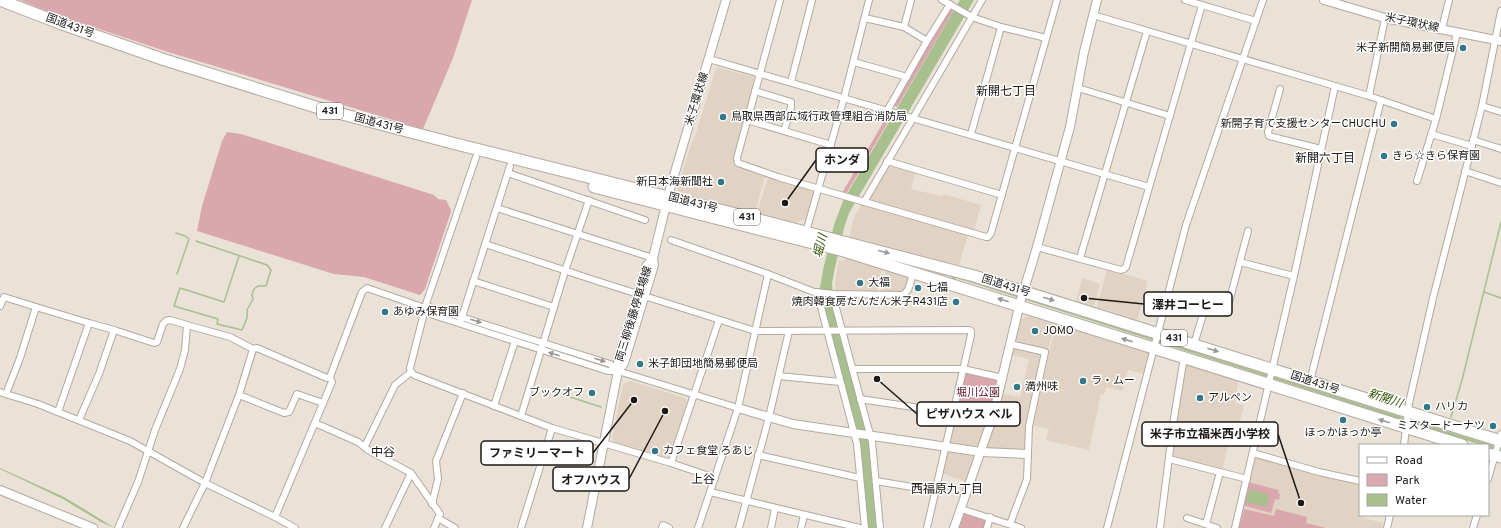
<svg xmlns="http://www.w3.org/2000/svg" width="1501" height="528" viewBox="0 0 1501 528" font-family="Overpass,'Noto Sans JP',sans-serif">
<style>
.built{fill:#e1d3c3}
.green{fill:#d9a7ad}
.water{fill:#a7c08e}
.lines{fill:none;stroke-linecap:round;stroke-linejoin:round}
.stream{stroke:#a7c08e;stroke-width:1.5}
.street-casing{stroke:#b2a9a0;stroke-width:8}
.secondary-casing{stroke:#b2a9a0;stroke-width:10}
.highway-casing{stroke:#b2a9a0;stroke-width:13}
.street{stroke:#fff;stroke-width:6}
.secondary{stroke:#fff;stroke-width:8}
.highway{stroke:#fff;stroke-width:11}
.oneway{fill:#999896}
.poi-dot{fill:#347688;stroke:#fff;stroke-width:1.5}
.labels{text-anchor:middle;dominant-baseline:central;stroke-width:3;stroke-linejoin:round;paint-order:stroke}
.shield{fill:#fff;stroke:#605e5c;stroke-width:1}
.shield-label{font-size:10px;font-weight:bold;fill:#1c1916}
.street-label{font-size:11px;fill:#1c1916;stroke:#fff}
.poi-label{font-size:11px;fill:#1c1916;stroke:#fff;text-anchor:start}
.park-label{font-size:11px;fill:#60182a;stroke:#fff}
.neighbourhood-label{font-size:12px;fill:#1c1916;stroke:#fff}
.water-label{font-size:12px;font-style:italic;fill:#345103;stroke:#fff}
.leader{fill:none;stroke:#1c1916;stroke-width:1.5}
.callout-dot{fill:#1c1916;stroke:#fff;stroke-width:1.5}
.callout{fill:#fff;stroke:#1c1916;stroke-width:1.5}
.callout-label{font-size:12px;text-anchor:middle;font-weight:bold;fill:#1c1916}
</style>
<rect width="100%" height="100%" fill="#eae1d7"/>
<g class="built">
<path d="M717,67L753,77L755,81L733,164L765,176L755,213L681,194L677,188L692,142L693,141L696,133L716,68Z"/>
<path d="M891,165L916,172L911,189L941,196L943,194L981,205L974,231L871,202L869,198L888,166Z"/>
<path d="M768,177L812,190L813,193L806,219L794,223L757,213Z"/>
<path d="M862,204L968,235L959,265L849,237L854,217Z"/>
<path d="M845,257L882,269L876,293L835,291L836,276L839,260L844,261Z"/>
<path d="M1107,269L1148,281L1137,320L1097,307Z"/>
<path d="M886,270L905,276L909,279L905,291L902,293H880Z"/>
<path d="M1082,278L1100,284L1094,306L1076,301Z"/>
<path d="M1030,315L1055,323L1048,349L1017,342L1016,339L1020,320Z"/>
<path d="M1056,324L1150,354L1145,374L1128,370L1123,391L1106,387L1104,395L1101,394L1089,450L1046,440L1049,429L1032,425Z"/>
<path d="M1016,347L1040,353L1042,356L1026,428L1025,448L1022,451L988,450L986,447L1003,394L1020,397L1029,359L1012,355L1013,349Z"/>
<path d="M1184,364L1238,381L1235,403L1244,405L1234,446L1228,444L1222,471L1172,458Z"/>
<path d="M630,381L685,398L687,403L670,455L666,457L615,443L612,439L623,384Z"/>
<path d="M954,422L985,428L978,446L976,447L951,444L949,442Z"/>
<path d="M949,451L973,455L975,457L966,482L942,473L946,453Z"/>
<path d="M1254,456L1360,484L1361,517L1383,523L1382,528H1236Z"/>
</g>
<g class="green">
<path d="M20,0H472L453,58L423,129L168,52L51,13Z"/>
<path d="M952,9L954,10L897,107L893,105L949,10Z"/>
<path d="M887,116L891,117L846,194L842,193Z"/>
<path d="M227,132L241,134L434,195L438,199L446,200L451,210V212L425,289L420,295L364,277L334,274L197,231L202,206L222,141Z"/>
<path d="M968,373L996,380L997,382L985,427L954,421L965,375Z"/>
<path d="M1248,482L1279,490L1278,493L1280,494L1279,500L1275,499L1271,513L1242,505Z"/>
<path d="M1244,509L1274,516L1276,509L1307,517L1306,523L1326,528H1239Z"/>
<path d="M965,513L985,518L986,521L984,528H958L962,514Z"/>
</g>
<g class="water">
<path d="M960,0H974L849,213L844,228L834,272L832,283L833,297L845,354L870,442L878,528H867L860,442L857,440L819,294L823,270L834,225L843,201Z"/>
<path d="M926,269L961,278L1501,448V451L1488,447V445H1481L960,279L956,278L952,280L950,279L953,277Z"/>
<path d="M0,468L64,497L115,528L101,522L63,499L0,469Z"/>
<path d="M1250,489L1269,495L1266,507L1246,502Z"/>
</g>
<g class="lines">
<g class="stream">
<path d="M176,233L185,236L189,239L177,274"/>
<path d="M196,241L267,265L271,270L266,286H258L254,289L252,295L253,299L247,310V318L242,330L217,324L218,319L174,306L180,288L224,302L239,256"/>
<path d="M1484,292L1501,298"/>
<path d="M564,395L601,407"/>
<path d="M1451,417L1462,380L1501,222"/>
</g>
<defs>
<g id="street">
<path d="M780,0L737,158L738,163L778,177L986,237H988L991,233L1057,0"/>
<path d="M942,0L972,17L1001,27L1046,38"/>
<path d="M1185,0L1256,21"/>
<path d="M1093,15L1369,96L1436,119"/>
<path d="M865,18L904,27L927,41"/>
<path d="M904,27L911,0"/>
<path d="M1442,29L1449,0"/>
<path d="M709,59L1149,187"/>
<path d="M854,62L907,77"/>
<path d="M791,82L812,0"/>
<path d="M1078,88L1170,116"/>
<path d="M1280,89L1268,132L1269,136L1321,149"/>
<path d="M755,91L791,102V107L784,131"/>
<path d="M1369,96L1385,18"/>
<path d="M1482,106L1501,112"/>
<path d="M887,111L927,41L950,4"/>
<path d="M747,120L831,145"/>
<path d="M971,134L1001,27"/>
<path d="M1431,134L1472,146"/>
<path d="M1473,140L1501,149"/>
<path d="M476,157L427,301L410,368L411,372L414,375L552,428L671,463L715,478"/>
<path d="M887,161L1002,195"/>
<path d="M1465,171L1501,183"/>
<path d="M508,173L645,220"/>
<path d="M1417,181L1436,119L1457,33"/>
<path d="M864,202L982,0"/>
<path d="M497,208L653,258"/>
<path d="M806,232L844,98L869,0"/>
<path d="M671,240L768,274"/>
<path d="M485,244L597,281L755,331L969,330L971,331V335L927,528"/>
<path d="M1037,247L1121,270L1124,269L1126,267L1202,5"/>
<path d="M1080,258L1147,31"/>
<path d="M1240,262L1294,276"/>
<path d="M473,281L554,307"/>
<path d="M817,292L857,444L865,528"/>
<path d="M834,294L836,308L872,442L880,528"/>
<path d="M0,306L4,297L36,307"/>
<path d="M426,306L610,364L618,371"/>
<path d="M424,312L608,371H618L738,408"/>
<path d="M461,320L510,166"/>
<path d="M1194,344L1205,308L1210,306L1224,309L1228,306L1248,231"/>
<path d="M852,369H963L1003,378"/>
<path d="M779,376L840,382"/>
<path d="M1310,381L1381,100"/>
<path d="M0,392L38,404L130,441L205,483L275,517L295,528"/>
<path d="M6,394L20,358L36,307L89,323"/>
<path d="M239,395L284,413L289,412L297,394L323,403"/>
<path d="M860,399L953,413"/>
<path d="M494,406L515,341"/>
<path d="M58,412L89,323L114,330"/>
<path d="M521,416L565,271L589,200"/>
<path d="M79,420L99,374L114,330L154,343L157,342L163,324L166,321L170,320L187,325"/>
<path d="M315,423L358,442L368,450L411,473L440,514L434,528"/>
<path d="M1404,445L1409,403L1433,298L1482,106L1501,11"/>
<path d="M365,446L395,385L411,372"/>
<path d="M1253,453L1319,472L1360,481"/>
<path d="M758,455L860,478"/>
<path d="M1169,459L1247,479"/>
<path d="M671,463L719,320"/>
<path d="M1488,479L1501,434"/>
<path d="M876,481L936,491"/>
<path d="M710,492L860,528"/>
<path d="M432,504L438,479L436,461L463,393"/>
<path d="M961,509L1021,528"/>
<path d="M275,517L332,382L330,377"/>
<path d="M438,518L455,528"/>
<path d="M1187,518L1217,528"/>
<path d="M1010,524L1027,479L1029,426L1045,352L1010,344"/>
<path d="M1206,524L1220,472"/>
<path d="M118,528L138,482L155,430L180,369L185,350L187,325L230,337L253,349"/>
<path d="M183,528L205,483L239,395L253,349L257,348L327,378L330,377L362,292L367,288L425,308"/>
<path d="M385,528L411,473"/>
<path d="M521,528L552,428"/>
<path d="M662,528L663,525L669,528"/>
<path d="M698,528L738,408L768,274L814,292L834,294L902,295C910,293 911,279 913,272"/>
<path d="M739,528L769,417L789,331"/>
<path d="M771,528L775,508"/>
<path d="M801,528L804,515"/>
<path d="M987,528L990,517"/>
<path d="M1107,528L1186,225L1263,0"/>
<path d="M1160,528L1174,418L1184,357"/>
<path d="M1235,528L1294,276L1335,86"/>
<path d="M1387,528L1390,515"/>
<path d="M1473,528L1477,515"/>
</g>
<g id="secondary">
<path d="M1324,0L1385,18L1501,41"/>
<path d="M618,371L624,363L654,265L653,258"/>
<path d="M738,408L793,424L981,452L1027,454"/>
<path d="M0,490L93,528"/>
<path d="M587,528L618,371V360L647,265L653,258L670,189L726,0"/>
<path d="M954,528L993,416L1020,303L1037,247L1070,127L1084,52L1097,0"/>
</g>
<g id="highway">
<path d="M0,0L62,24L165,60L319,108L456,144L740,215L974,276L1501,441"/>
<path d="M594,187L844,251L1462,445"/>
<path d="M1488,454L1501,457"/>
</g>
</defs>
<use href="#street" class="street-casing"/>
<use href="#secondary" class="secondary-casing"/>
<use href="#highway" class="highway-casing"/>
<use href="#street" class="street"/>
<use href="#secondary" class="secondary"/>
<use href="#highway" class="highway"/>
</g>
<defs><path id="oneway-solid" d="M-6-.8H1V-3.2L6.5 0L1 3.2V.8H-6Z"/></defs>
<g class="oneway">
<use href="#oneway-solid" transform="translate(884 252) rotate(14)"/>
<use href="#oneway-solid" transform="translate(1049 299) rotate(18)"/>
<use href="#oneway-solid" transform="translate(1003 300) rotate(-162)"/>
<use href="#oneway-solid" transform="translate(476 321) rotate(17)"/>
<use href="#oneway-solid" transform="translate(1127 340) rotate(-162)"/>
<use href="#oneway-solid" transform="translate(1213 350) rotate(18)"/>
<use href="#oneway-solid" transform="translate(554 354) rotate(-162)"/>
<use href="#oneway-solid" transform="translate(600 360) rotate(18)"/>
<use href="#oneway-solid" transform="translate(1384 421) rotate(-162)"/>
</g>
<g class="poi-dot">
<circle cx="1463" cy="48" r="4"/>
<circle cx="723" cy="117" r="4"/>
<circle cx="1394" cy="124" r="4"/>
<circle cx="1384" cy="156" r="4"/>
<circle cx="721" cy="182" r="4"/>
<circle cx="860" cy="283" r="4"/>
<circle cx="918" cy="288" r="4"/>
<circle cx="956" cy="302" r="4"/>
<circle cx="385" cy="312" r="4"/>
<circle cx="1035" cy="331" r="4"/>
<circle cx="640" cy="364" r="4"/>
<circle cx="1083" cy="381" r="4"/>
<circle cx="1017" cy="387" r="4"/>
<circle cx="592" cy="393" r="4"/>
<circle cx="1200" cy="398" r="4"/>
<circle cx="1427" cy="407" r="4"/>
<circle cx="1343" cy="420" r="4"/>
<circle cx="1493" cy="426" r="4"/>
<circle cx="655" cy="451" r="4"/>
</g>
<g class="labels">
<g class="shield">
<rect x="317" y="103" width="26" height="16" rx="3"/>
<rect x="734" y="209" width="26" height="16" rx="3"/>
<rect x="1161" y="330" width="26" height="16" rx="3"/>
</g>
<g class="shield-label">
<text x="330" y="111">431</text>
<text x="747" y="217">431</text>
<text x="1174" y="338">431</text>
</g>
<g class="street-label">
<text transform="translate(1412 23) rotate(12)">米子環状線</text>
<text transform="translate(70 26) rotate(20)">国道431号</text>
<text transform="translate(697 99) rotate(-73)">米子環状線</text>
<text transform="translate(379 124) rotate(15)">国道431号</text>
<text transform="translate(693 203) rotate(14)">国道431号</text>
<text transform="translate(1006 286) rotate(17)">国道431号</text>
<text transform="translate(634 314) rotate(-73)">両三柳後藤停車場線</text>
<text transform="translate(1315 383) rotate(18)">国道431号</text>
</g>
<g class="poi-label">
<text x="1455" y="48" text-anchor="end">米子新開簡易郵便局</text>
<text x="731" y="117">鳥取県西部広域行政管理組合消防局</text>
<text x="1386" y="124" text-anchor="end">新開子育て支援センターCHUCHU</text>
<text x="1392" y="156">きら☆きら保育園</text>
<text x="713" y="182" text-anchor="end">新日本海新聞社</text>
<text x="868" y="283">大福</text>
<text x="926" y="288">七福</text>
<text x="948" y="302" text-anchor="end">焼肉韓食房だんだん米子R431店</text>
<text x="393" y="312">あゆみ保育園</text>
<text x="1043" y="331">JOMO</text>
<text x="648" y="364">米子卸団地簡易郵便局</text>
<text x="1091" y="381">ラ・ムー</text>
<text x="1025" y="387">満州味</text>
<text x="584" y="393" text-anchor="end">ブックオフ</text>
<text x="1208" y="398">アルペン</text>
<text x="1435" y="407">ハリカ</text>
<text x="1485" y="426" text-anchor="end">ミスタードーナツ</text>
<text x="1343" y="433" text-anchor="middle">ほっかほっか亭</text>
<text x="663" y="451">カフェ食堂 ろあじ</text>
</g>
<g class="park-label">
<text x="978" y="393">堀川公園</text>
</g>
<g class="neighbourhood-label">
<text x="1006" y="92">新開七丁目</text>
<text x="1325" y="159">新開六丁目</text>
<text x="383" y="453">中谷</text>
<text x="703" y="480">上谷</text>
<text x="947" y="490">西福原九丁目</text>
</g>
<g class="water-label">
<text transform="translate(821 246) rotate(-76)">堀川</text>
<text transform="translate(1385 399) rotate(18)">新開川</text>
</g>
</g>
<path class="leader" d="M785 203L816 160M1084 298L1144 304M877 379L917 414M1301 503L1278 434M634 400L593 453M665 411L629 479"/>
<g class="callout-dot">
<circle cx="785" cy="203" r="4"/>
<circle cx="1084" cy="298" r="4"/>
<circle cx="877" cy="379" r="4"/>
<circle cx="1301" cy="503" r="4"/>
<circle cx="634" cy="400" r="4"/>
<circle cx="665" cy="411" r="4"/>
</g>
<g class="callout">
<rect x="816" y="148" width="52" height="24" rx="4"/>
<rect x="1144" y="292" width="88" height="24" rx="4"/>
<rect x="917" y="402" width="103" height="24" rx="4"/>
<rect x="1142" y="422" width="136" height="24" rx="4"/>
<rect x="481" y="441" width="112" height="24" rx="4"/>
<rect x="553" y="467" width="76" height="24" rx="4"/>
</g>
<g class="callout-label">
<text x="842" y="164">ホンダ</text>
<text x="1188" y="309">澤井コーヒー</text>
<text x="969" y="418">ピザハウス ベル</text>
<text x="1210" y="438">米子市立福米西小学校</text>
<text x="537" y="457">ファミリーマート</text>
<text x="591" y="484">オフハウス</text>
</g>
<rect x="1359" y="444" width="130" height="72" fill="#ffffff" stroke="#a4a3a2"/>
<rect x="1367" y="457" width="20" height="6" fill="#ffffff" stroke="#a4a3a2"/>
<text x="1395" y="464" font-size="12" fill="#1c1916">Road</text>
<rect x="1367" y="474" width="20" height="12" fill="#d9a7ad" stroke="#a4a3a2"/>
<text x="1395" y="484" font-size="12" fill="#1c1916">Park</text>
<rect x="1367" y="494" width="20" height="12" fill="#a7c08e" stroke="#a4a3a2"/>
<text x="1395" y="504" font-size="12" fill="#1c1916">Water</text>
</svg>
